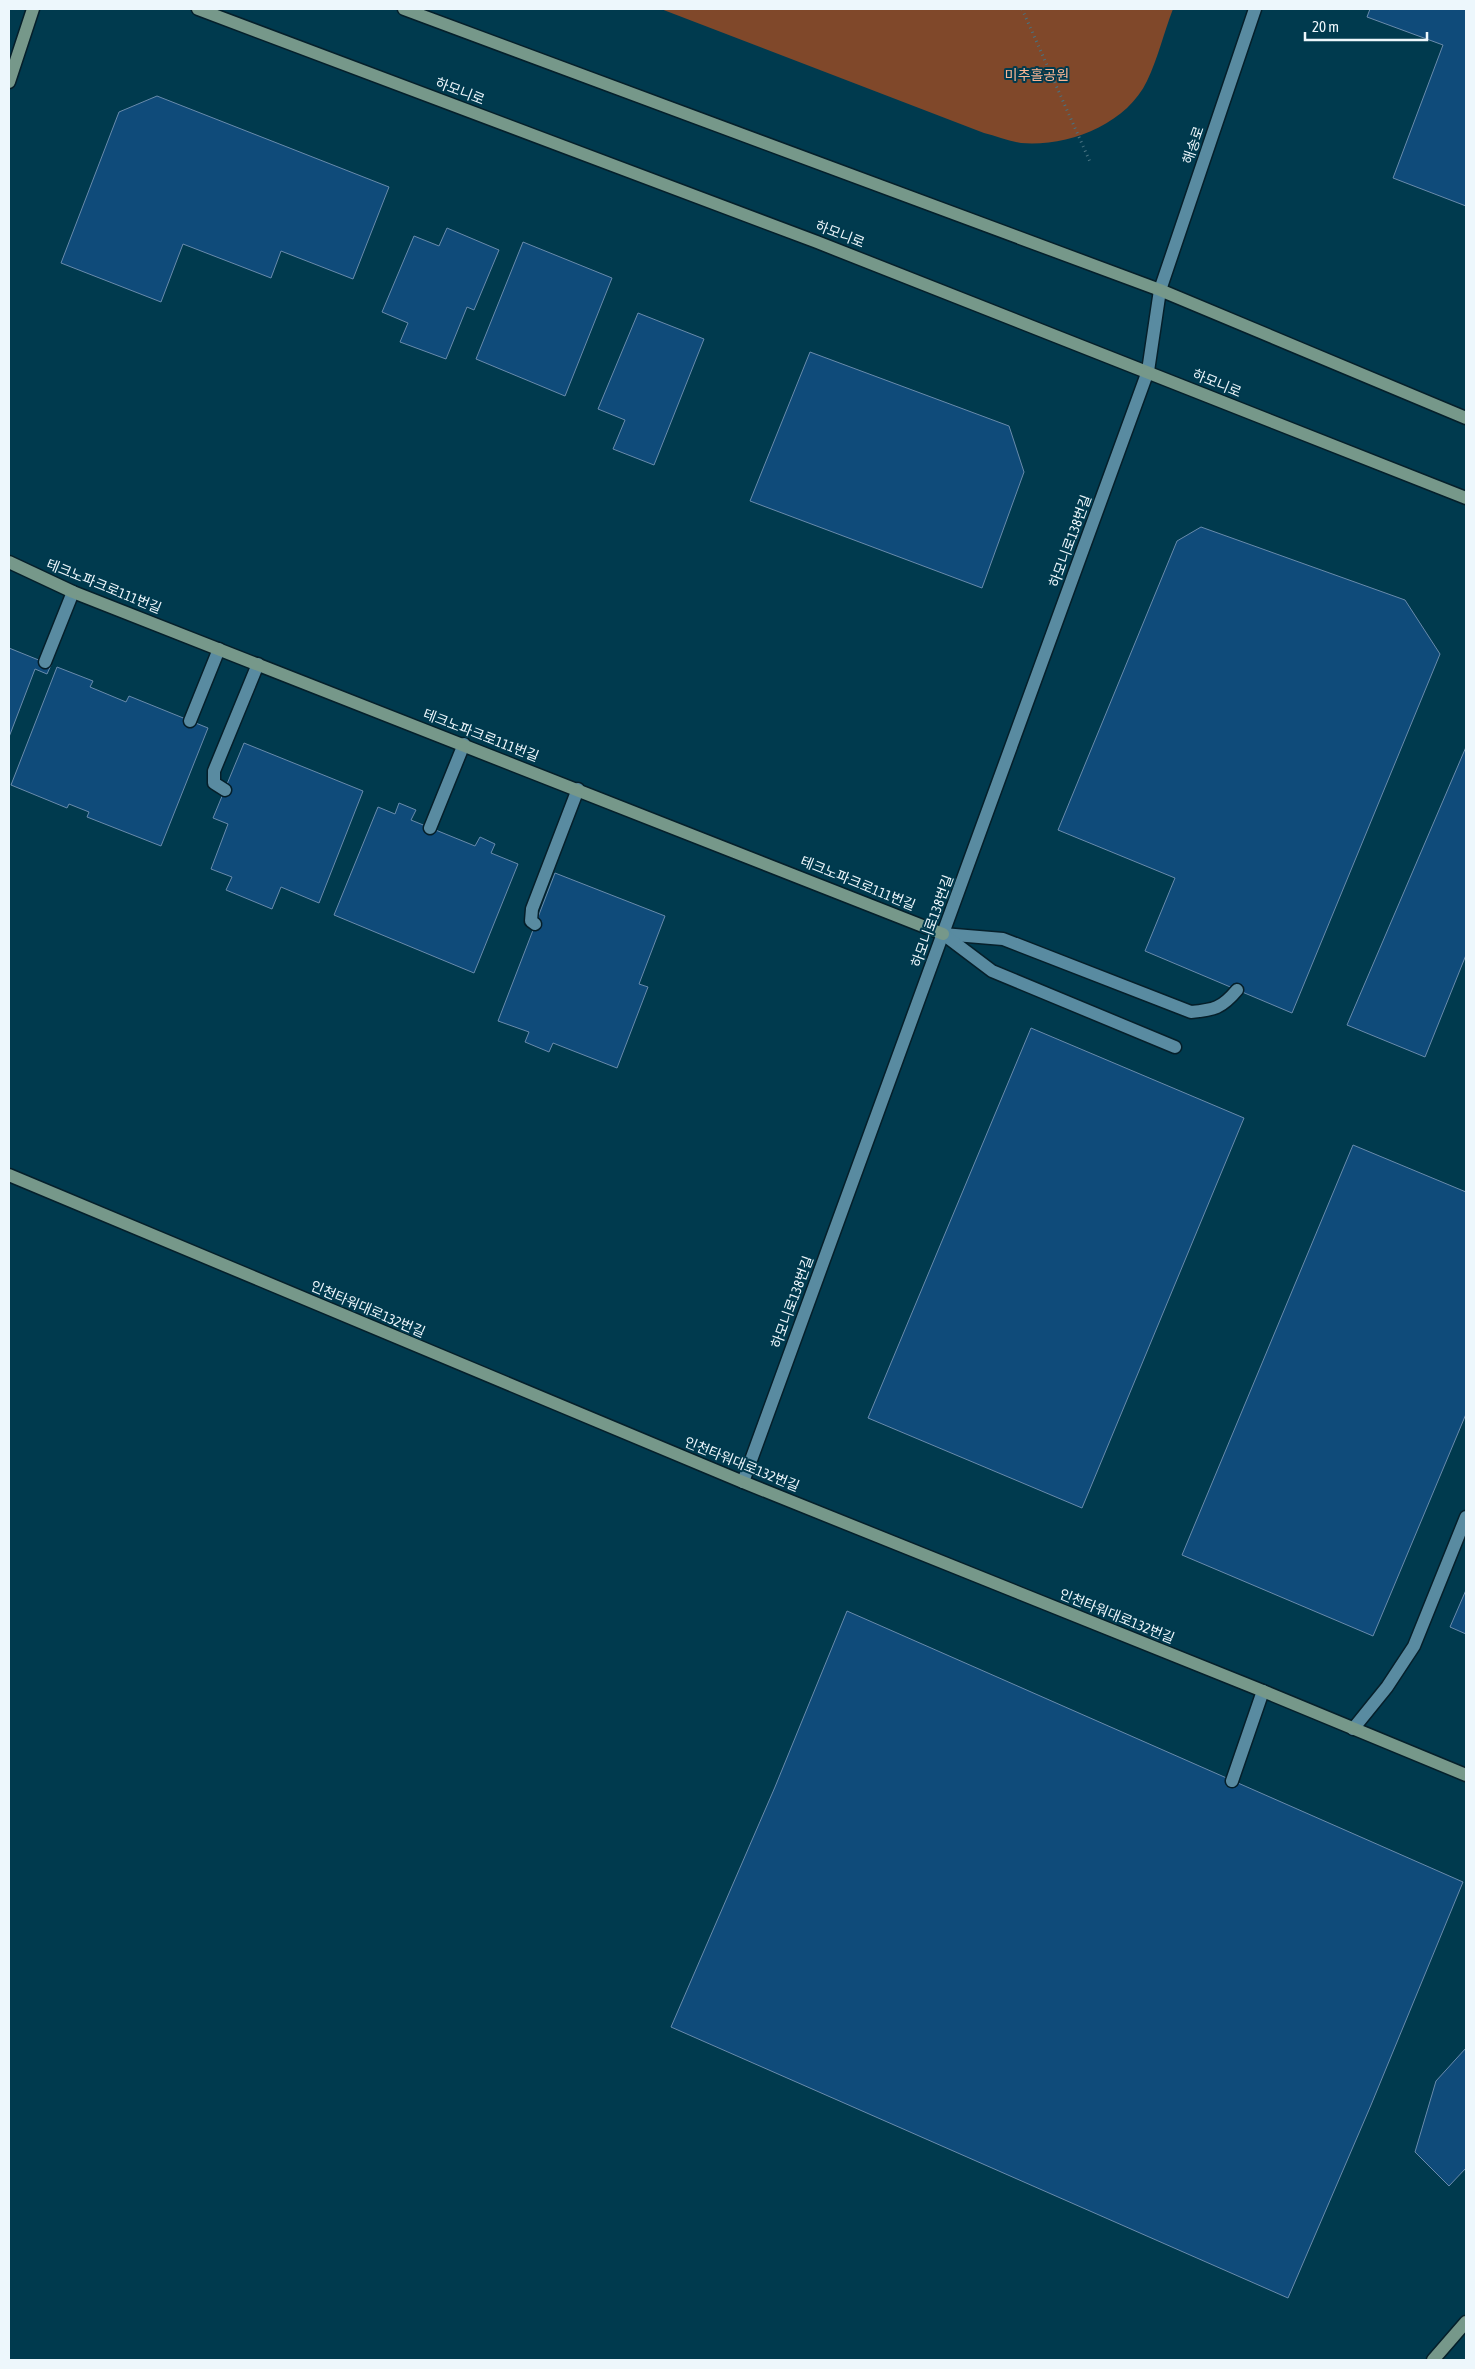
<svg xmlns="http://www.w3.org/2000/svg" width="1475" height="2369" viewBox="0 0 1475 2369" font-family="'Asap Condensed','Noto Sans KR',sans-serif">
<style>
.green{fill:#80482a}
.building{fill:#0f4b7a;stroke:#698bac}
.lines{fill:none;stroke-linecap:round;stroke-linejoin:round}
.lane-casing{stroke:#051f2a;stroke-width:15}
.street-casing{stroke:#051f2a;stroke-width:15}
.secondary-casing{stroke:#051f2a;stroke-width:15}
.path{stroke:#477382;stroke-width:3;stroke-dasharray:1 4;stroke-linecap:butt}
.lane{stroke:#598ba1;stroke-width:12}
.street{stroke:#598ba1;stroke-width:12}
.secondary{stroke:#76988a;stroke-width:12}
.labels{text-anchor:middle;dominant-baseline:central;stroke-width:4;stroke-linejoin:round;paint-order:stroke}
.park-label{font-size:14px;fill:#fab694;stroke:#003a4e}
.street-label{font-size:14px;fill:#edf7fc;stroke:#003a4e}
</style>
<rect width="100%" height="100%" fill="#003a4e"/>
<path class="green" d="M661,9H1173C1164,32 1158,58 1147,81C1126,125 1067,147 1021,143C1009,141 996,136 984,133Z"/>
<g class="building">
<path d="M1370,9H1466V206L1393,178L1443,45L1367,17Z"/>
<path d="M157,96L389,187L353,279L281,251L271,278L183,244L161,302L61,263L119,112Z"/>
<path d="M447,228L499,250L474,310L467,307L446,359L400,342L408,323L382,312L414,236L439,246Z"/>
<path d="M523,242L612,278L565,396L476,359Z"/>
<path d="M638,313L704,339L654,465L613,449L625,420L598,409Z"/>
<path d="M810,352L1009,426L1024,472L982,588L750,501Z"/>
<path d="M1201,527L1405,600L1440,654L1292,1013L1145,951L1175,878L1058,830L1177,541Z"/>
<path d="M9,648L51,665L47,674L35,669L9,737Z"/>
<path d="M57,667L93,681L90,687L126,702L129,696L208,728L161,846L87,817L89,812L69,804L67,808L11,785Z"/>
<path d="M244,743L363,791L319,903L281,887L272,909L226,890L232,877L211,869L228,824L213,818Z"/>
<path d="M1466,747V955L1425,1057L1347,1025Z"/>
<path d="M399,803L416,810L411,820L475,846L480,837L495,844L491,853L518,864L474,973L334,915L378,807L395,814Z"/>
<path d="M555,873L665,916L639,984L648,987L617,1068L553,1043L549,1052L525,1042L529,1032L498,1021Z"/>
<path d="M1031,1028L1244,1118L1082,1508L868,1418Z"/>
<path d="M1353,1145L1466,1192V1414L1373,1636L1182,1555Z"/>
<path d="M1466,1590V1634L1450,1627Z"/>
<path d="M847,1611L1463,1882L1371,2105L1288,2298L671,2027L775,1787Z"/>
<path d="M1466,2048V2168L1449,2186L1415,2152L1436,2081Z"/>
</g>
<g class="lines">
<defs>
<g id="lane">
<path d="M45,662L73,592"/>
<path d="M190,721L219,649"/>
<path d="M225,790L214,783V771L258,664"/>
<path d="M430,828L464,744"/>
<path d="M535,924L531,921L532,909L578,789"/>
<path d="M943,934L1003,939L1191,1012C1214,1010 1222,1008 1237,990"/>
<path d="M943,934L992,971L1175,1047"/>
<path d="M1353,1729L1387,1687L1414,1646L1466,1517"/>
<path d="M1232,1781L1263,1691"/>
</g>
<path id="street" d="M743,1482L1148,371L1160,290L1255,9"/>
<g id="secondary">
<path d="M198,9L817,242L1466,498"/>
<path d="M404,9L1160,290L1466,418"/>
<path d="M9,82L33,9"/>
<path d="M9,562L73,592L943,934"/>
<path d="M9,1175L743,1482L1263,1691L1466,1775"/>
<path d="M1433,2360L1466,2322"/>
</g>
</defs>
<use href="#lane" class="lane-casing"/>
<use href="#street" class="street-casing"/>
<use href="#secondary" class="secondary-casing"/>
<path class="path" d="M1022,9L1091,164"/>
<use href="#lane" class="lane"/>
<use href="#street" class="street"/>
<use href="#secondary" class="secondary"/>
</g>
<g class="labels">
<g class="park-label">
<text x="1037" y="75">미추홀공원</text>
</g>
<g class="street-label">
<text transform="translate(460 91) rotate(21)">하모니로</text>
<text transform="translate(1193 145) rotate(-71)">해송로</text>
<text transform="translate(840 234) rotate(21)">하모니로</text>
<text transform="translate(1217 383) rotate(22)">하모니로</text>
<text transform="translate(1070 541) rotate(-70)">하모니로138번길</text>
<text transform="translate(104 586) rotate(22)">테크노파크로111번길</text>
<text transform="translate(481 735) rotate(21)">테크노파크로111번길</text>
<text transform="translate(858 883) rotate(22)">테크노파크로111번길</text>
<text transform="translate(932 921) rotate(-70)">하모니로138번길</text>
<text transform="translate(792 1302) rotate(-70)">하모니로138번길</text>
<text transform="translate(368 1309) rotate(23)">인천타워대로132번길</text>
<text transform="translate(742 1464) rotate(22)">인천타워대로132번길</text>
<text transform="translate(1117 1616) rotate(22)">인천타워대로132번길</text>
</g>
</g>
<rect width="1475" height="2369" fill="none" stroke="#edf7fc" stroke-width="20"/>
<path d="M1305 32v8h122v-8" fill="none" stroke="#edf7fc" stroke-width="2.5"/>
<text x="1312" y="32" font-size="15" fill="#edf7fc" stroke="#003a4e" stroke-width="4" paint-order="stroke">20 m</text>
</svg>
